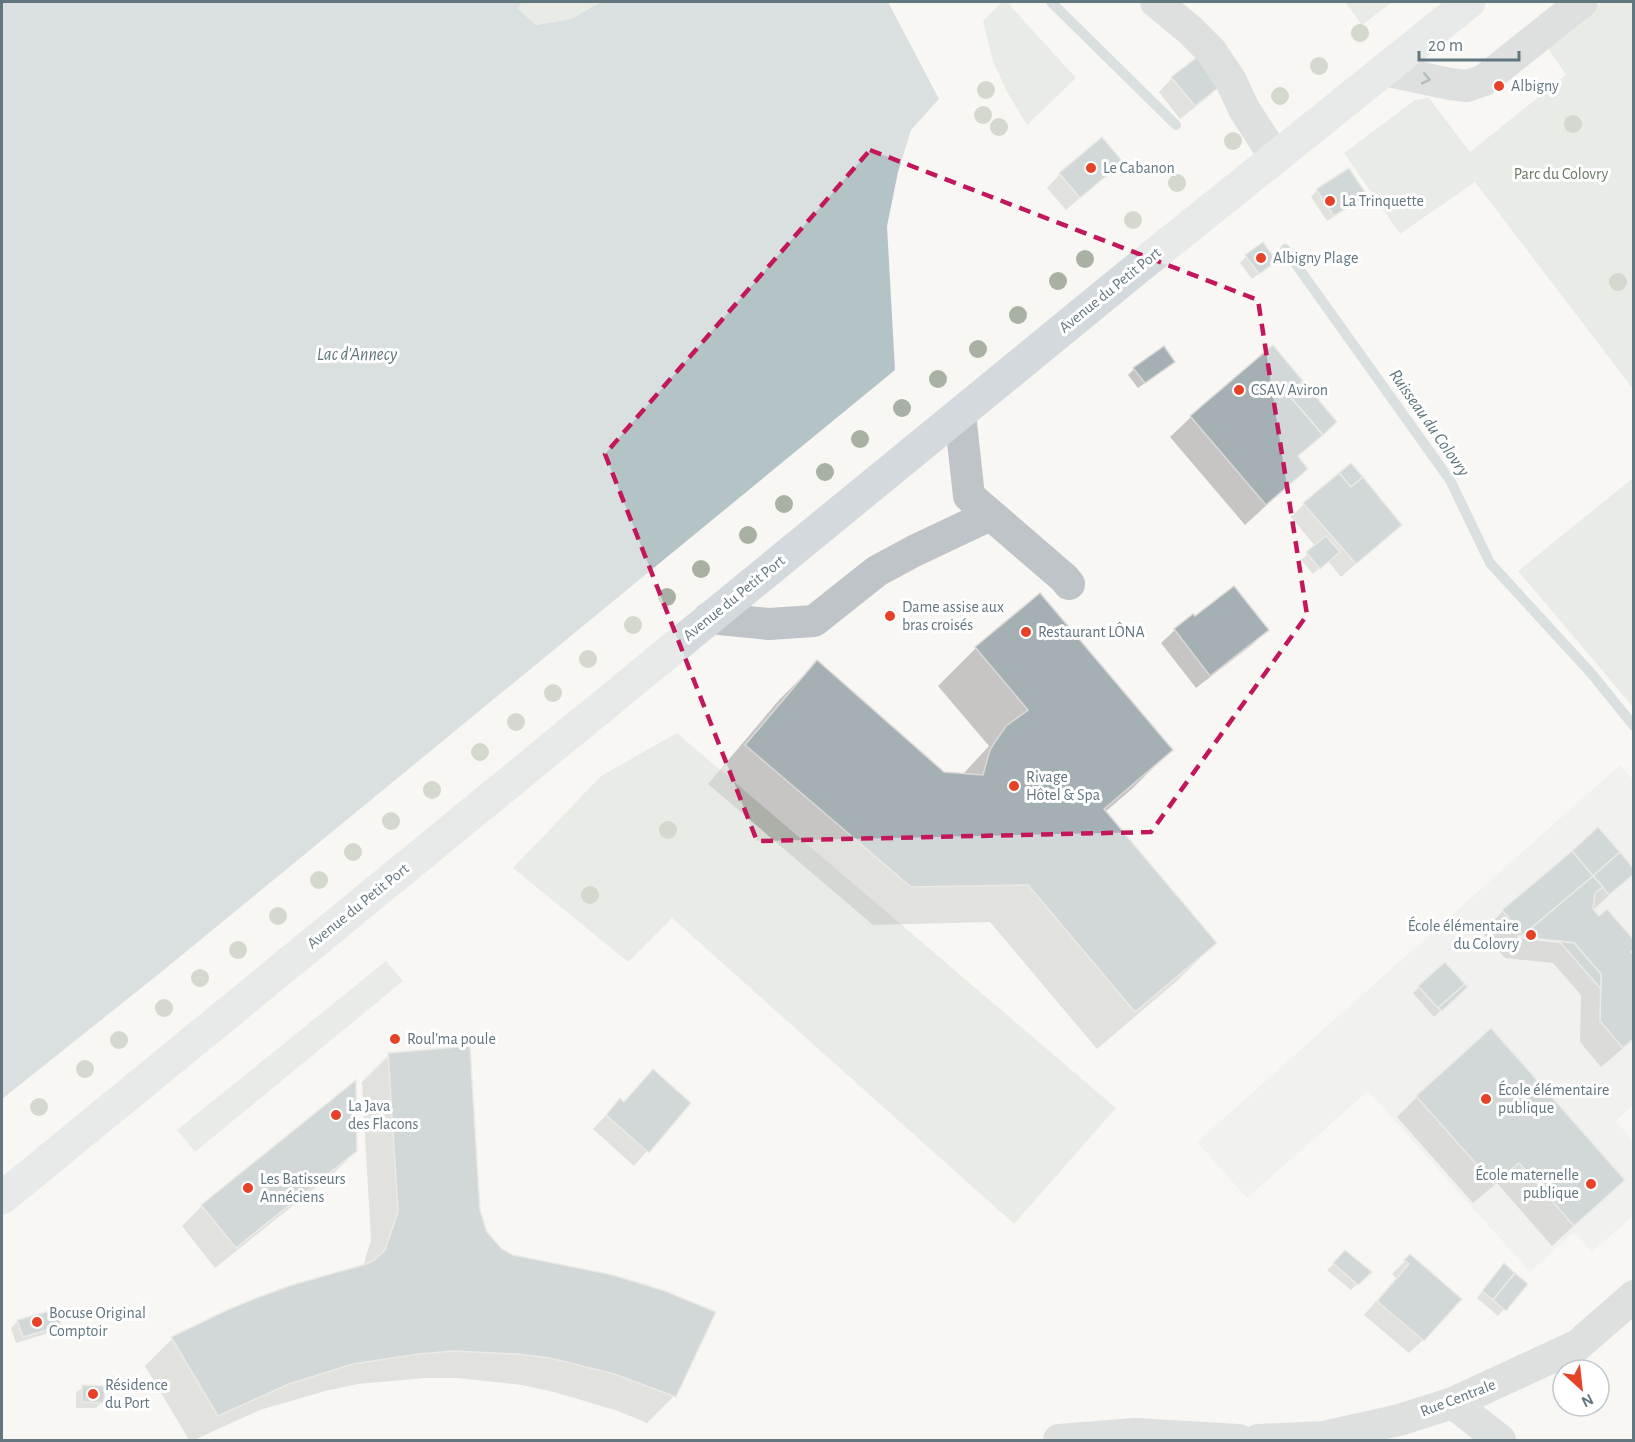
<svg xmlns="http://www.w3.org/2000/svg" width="1635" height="1442" viewBox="0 0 1635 1442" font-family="'Alegreya Sans',sans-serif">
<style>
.built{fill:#e8e9e8}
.green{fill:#d8dcd4}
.water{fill:#b4c4c6}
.shadow{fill:#0003;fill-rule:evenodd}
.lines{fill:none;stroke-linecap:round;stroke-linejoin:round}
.stream{stroke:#b4c4c6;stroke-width:10}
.building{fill:#a5b0b4;stroke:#d9d9d7;stroke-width:1.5}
.minor{stroke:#bec4c7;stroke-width:32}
.major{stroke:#d3d9dc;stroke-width:33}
.tree{fill:#a8b1a3}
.oneway{stroke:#627680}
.marked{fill:none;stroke:#c2185b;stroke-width:4.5;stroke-dasharray:12 8;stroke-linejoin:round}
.poi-dot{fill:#e54227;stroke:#fff;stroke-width:2}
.labels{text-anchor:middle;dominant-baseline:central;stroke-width:6;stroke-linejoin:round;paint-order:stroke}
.poi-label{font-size:16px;fill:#627680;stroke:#fff;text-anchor:start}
.park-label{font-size:16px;fill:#677861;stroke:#fff}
.street-label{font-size:16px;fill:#627680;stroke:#fff}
.water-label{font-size:18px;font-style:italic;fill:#5d767b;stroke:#fff}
</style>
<rect width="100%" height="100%" fill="#f8f7f4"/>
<path class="built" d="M1620,765L1633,780V1105L1616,1121L1633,1141V1216L1592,1252L1574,1232L1530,1272L1368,1091L1247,1198L1197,1142Z"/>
<g class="green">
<path d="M522,2H601L571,19L536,25L518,9Z"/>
<path d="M1002,2H1007L1076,78L1027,125L1007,92L993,61L983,21Z"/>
<path d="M1345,2H1392L1362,25Z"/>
<path d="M1602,2H1633V389L1475,182L1400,234L1344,153L1415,100L1429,98L1470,152L1566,75L1547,47Z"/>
<path d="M1633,478V707L1518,571Z"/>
<path d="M677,733L1116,1108L1014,1224L672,918L628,962L513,868L601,776Z"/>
<path d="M386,961L403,981L195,1152L177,1130Z"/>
</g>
<path class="water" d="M2,2H522L518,9L536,25L571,19L601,2H888L939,99L911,130L898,172L887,226L895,370L160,973L2,1099Z"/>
<g class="shadow">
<path d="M1172,78L1221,84L1207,98L1180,119L1159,92Z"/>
<path d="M1121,162L1066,210L1047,188L1060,174Z"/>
<path d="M1317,190L1365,195L1358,201L1327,221L1311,197Z"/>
<path d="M1246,257L1268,267L1252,279L1240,263Z"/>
<path d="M1173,362L1138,388L1128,375L1134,369Z"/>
<path d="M1191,417L1314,441L1297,458L1306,469L1245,525L1170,437Z"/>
<path d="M1304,504L1400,525L1341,577L1328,561L1313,574L1301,560L1316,547L1291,517Z"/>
<path d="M1175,630H1267L1253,644L1196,688L1161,643Z"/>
<path d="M976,648L1171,750L1133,788L1105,812L1215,943L1177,981L1097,1049L990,922L873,925L708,784L779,700L817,662L943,773L963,774L989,746L938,686Z"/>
<path d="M1598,829L1634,872L1592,911L1634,958V1039L1601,1067L1580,1042L1581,995L1553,963L1505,958L1482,932L1503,911ZM1518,935L1562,940L1559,943L1518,938Z"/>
<path d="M1445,964L1466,987L1434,1017L1413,993Z"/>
<path d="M389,1055L478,1210L486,1232L501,1251L674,1396L647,1423L618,1411L554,1392L522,1385L458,1378H425L358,1384L325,1391L260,1410L194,1440H189L145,1366L172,1339L363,1267L371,1240L362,1082Z"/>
<path d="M1417,1097L1623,1180L1552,1246L1497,1183L1473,1203L1397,1117Z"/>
<path d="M620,1100L623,1104L689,1103L634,1166L593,1129Z"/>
<path d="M356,1151L335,1172L215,1268L182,1226L202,1206Z"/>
<path d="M1346,1252L1369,1272L1351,1290L1327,1270Z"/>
<path d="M1410,1256L1423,1340L1409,1353L1364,1315L1396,1278L1392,1274Z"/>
<path d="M1498,1272L1526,1284L1498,1316L1477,1298Z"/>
<path d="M18,1321L59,1326L52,1332L16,1343L11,1328Z"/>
<path d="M83,1387L102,1402L96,1408H76V1393Z"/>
</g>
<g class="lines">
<g class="stream">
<path d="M1051,2L1176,125"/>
<path d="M1285,249L1450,480L1490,563L1591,673L1634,726"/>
</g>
</g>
<g class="building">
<path d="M1200,55L1223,84L1195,106L1171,77Z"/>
<path d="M1102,137L1123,162L1080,198L1059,173Z"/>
<path d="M1349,168L1367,195L1334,216L1316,189Z"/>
<path d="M1263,242L1277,261L1259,274L1245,255Z"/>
<path d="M1273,345L1303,381L1288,394L1323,435L1298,456L1308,469L1266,505L1190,416Z"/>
<path d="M1164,346L1175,362L1145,383L1133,368Z"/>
<path d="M1303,381L1337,422L1323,435L1288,394Z"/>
<path d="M1351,463L1363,477L1351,487L1339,473Z"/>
<path d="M1339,473L1351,487L1363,477L1402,525L1356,564L1303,503Z"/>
<path d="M1326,536L1340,552L1320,569L1306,552Z"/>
<path d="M1234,586L1269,630L1210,676L1174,629L1193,614L1195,616Z"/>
<path d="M1040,593L1173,750L1104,809L1217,943L1135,1012L1028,885L911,887L745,745L817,660L944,772L983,775L990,750L995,742L1006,726L1028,710L975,647Z"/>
<path d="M1598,827L1620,852L1593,876L1572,851Z"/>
<path d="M1572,851L1593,876L1523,935L1502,910Z"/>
<path d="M1620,852L1634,869V874L1609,895L1593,876Z"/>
<path d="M1593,876L1603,887L1595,893L1593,909L1599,916L1607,909L1634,940V949L1631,952L1634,955V1038L1623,1048L1600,1021L1601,974L1574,943L1525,937L1523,935Z"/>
<path d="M1559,941L1574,943L1601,974V989Z"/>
<path d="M1445,962L1465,984L1438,1008L1418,986Z"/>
<path d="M1465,984L1468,987L1442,1011L1438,1008Z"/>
<path d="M1491,1028L1625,1180L1574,1226L1519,1163L1494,1184L1416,1096Z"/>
<path d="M470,1046L480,1210L487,1232L502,1249L513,1255L613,1275L665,1291L716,1312L676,1397L614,1374L550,1358L517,1354L453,1351L419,1354L353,1364L289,1384L218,1416L171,1337L227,1310L259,1297L292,1285L366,1264L373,1261L385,1250L398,1212L388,1053Z"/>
<path d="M653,1069L691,1103L649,1153L606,1115L620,1098L624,1102Z"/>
<path d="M356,1080L357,1151L236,1248L201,1205Z"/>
<path d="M1345,1250L1372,1272L1358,1285L1333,1263Z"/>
<path d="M1410,1254L1462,1299L1424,1341L1377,1301L1409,1264L1404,1260Z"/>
<path d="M1504,1263L1515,1273L1493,1300L1482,1291Z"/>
<path d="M1515,1273L1528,1284L1506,1311L1493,1300Z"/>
<path d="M57,1309L61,1326L23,1337L17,1320Z"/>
<path d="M82,1385L105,1386L104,1403L82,1402Z"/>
</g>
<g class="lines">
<g class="minor">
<path d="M1156,2L1190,30L1211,51L1231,81L1244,109L1275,157"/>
<path d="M1384,70L1450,84L1467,86L1484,80L1582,2"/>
<path d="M960,414L969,496L1064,578L1069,584"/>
<path d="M709,618L769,624L814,621L877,571L914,551L990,515"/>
<path d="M1453,1403L1500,1440"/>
<path d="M1059,1440L1135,1434L1239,1440"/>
<path d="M1258,1440L1323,1437L1399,1420L1453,1403L1578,1345L1634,1296"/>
</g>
<path class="major" d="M2,1198L1134,271L1469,2"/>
</g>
<g class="tree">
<circle cx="1360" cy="33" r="9"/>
<circle cx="1319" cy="66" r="9"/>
<circle cx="986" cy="90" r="9"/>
<circle cx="1280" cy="96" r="9"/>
<circle cx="983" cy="115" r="9"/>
<circle cx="1573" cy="124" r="9"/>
<circle cx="999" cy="127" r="9"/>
<circle cx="1233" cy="141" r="9"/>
<circle cx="1177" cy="183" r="9"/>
<circle cx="1133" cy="220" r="9"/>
<circle cx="1085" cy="259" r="9"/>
<circle cx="1058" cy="281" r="9"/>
<circle cx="1618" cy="282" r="9"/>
<circle cx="1018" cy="315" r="9"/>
<circle cx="978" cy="349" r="9"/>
<circle cx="938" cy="379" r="9"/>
<circle cx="902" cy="408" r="9"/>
<circle cx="860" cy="439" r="9"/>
<circle cx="825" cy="472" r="9"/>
<circle cx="784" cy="504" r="9"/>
<circle cx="748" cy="535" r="9"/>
<circle cx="701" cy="569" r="9"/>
<circle cx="667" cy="597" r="9"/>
<circle cx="633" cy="625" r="9"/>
<circle cx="588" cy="659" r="9"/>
<circle cx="553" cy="693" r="9"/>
<circle cx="516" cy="722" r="9"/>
<circle cx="480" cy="752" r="9"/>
<circle cx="432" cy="790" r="9"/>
<circle cx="391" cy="821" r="9"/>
<circle cx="668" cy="830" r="9"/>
<circle cx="353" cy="852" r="9"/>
<circle cx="319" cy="880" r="9"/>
<circle cx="590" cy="895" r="9"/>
<circle cx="278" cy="916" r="9"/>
<circle cx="238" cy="950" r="9"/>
<circle cx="200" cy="978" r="9"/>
<circle cx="164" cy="1008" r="9"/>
<circle cx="119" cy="1040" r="9"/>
<circle cx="85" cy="1069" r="9"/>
<circle cx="39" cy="1107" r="9"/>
</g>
<defs><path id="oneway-chevron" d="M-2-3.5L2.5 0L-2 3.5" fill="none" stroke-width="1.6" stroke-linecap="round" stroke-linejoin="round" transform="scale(1.5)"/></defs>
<use class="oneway" href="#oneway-chevron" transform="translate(1426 79) rotate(13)"/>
<path d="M0 0H1635V1442H0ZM870,150L1258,300L1307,615L1151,832L757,841L605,454Z" fill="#f8f7f4" fill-opacity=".55" fill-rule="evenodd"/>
<path class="marked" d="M870,150L1258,300L1307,615L1151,832L757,841L605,454Z"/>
<g class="poi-dot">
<circle cx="1499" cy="86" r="6"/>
<circle cx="1091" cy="168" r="6"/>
<circle cx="1330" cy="201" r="6"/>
<circle cx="1261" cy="258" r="6"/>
<circle cx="1239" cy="390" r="6"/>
<circle cx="890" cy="616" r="6"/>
<circle cx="1026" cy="632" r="6"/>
<circle cx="1014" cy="786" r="6"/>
<circle cx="1531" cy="935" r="6"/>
<circle cx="395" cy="1039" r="6"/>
<circle cx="1486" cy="1099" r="6"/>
<circle cx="336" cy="1115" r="6"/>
<circle cx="1591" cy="1184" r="6"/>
<circle cx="248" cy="1188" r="6"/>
<circle cx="37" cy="1322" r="6"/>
<circle cx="93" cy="1394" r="6"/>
</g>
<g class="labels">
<g class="poi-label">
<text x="1511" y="86">Albigny</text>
<text x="1103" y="168">Le Cabanon</text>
<text x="1342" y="201">La Trinquette</text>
<text x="1273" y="258">Albigny Plage</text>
<text x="1251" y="390">CSAV Aviron</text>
<text x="902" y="607">Dame assise aux<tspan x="902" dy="18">bras croisés</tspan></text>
<text x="1038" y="632">Restaurant LÔNA</text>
<text x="1026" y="777">Rivage<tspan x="1026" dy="18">Hôtel &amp; Spa</tspan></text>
<text x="1519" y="926" text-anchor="end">École élémentaire<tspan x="1519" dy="18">du Colovry</tspan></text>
<text x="407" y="1039">Roul'ma poule</text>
<text x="1498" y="1090">École élémentaire<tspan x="1498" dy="18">publique</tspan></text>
<text x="348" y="1106">La Java<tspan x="348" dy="18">des Flacons</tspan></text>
<text x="1579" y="1175" text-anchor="end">École maternelle<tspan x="1579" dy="18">publique</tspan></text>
<text x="260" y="1179">Les Batisseurs<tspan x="260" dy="18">Annéciens</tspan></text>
<text x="49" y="1313">Bocuse Original<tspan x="49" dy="18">Comptoir</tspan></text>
<text x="105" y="1385">Résidence<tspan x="105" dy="18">du Port</tspan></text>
</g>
<g class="park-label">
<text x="1561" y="174">Parc du Colovry</text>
</g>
<g class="street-label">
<text transform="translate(1110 290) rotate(-39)">Avenue du Petit Port</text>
<text transform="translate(734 598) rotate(-39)">Avenue du Petit Port</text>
<text transform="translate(358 906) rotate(-39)">Avenue du Petit Port</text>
<text transform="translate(1458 1398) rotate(-21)">Rue Centrale</text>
</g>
<g class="water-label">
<text x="357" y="355">Lac d'Annecy</text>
<text transform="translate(1429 423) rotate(55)">Ruisseau du Colovry</text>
</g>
</g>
<rect width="1635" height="1442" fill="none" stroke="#627680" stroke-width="6"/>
<g transform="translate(1581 1388) rotate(153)"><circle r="28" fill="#ffffff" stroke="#c0c8cc" stroke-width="1.5"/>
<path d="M0-4.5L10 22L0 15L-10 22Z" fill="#e54227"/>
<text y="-9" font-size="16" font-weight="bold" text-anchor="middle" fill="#627680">N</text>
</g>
<path d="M1419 51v9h100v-9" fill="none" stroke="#627680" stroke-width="3"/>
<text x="1428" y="51" font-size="18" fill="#627680" stroke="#ffffff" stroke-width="4.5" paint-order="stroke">20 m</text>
</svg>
